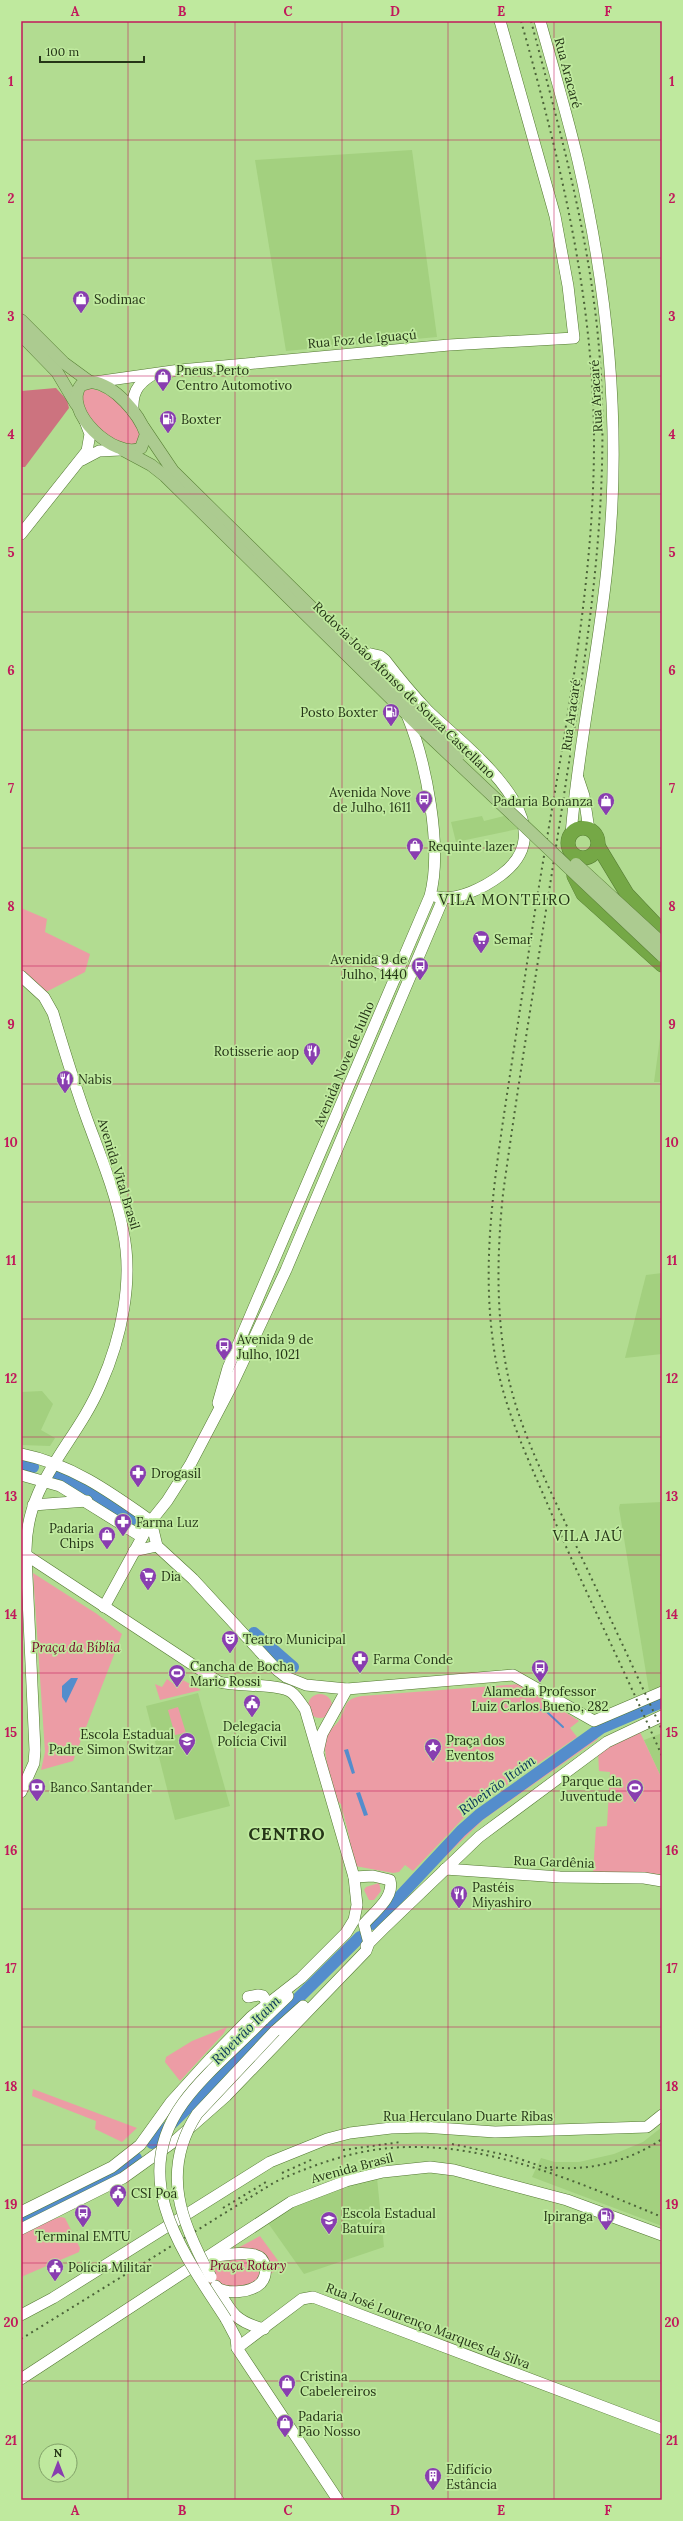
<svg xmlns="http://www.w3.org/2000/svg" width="683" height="2521" viewBox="0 0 683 2521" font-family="Lora,serif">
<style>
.built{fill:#a3d07f}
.green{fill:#ec9ca5}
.forest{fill:#cc737f}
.water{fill:#548dcc}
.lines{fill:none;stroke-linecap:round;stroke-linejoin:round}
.stream{stroke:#548dcc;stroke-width:2}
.river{stroke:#548dcc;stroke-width:12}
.secondary-casing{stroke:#527730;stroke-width:12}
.primary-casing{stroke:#598036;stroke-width:13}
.highway-casing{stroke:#598036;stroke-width:15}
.secondary{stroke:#fff;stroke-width:11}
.primary{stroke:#accb90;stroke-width:12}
.highway{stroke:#75a846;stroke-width:14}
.rail{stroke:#4c6339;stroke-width:2;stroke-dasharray:2 4;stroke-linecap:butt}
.secondary-bridge-casing{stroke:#527730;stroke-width:12;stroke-linecap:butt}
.primary-bridge-casing{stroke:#598036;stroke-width:13;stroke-linecap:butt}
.secondary-bridge{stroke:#fff;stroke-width:11}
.primary-bridge{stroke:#accb90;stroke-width:12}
.grid{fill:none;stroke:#c2185b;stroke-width:1;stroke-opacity:0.55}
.labels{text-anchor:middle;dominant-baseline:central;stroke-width:3.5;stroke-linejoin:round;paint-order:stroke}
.street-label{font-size:13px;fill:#253517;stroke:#bfe99e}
.poi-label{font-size:13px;fill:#253517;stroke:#bfe99e;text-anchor:start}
.park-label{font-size:13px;font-style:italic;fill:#77042a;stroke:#bfe99e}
.water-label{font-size:14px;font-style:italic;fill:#063159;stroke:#bfe99e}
.quarter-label{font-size:15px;letter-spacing:1px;fill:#253517;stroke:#bfe99e}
.district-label{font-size:17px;font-weight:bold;letter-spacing:1px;fill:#253517;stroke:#bfe99e}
.neatline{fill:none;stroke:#c2185b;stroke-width:1.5}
.grid-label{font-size:13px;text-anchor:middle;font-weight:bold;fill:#c2185b}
</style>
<rect width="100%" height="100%" fill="#b2dc91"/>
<g class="built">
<path d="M412,150L437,337L286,351L255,160Z"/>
<path d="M482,816L484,821L504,816L518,829L456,842L451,822Z"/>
<path d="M662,1024V1082H654Z"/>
<path d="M662,1273V1354L625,1358L646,1275Z"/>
<path d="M42,1391L53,1404L41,1430L55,1438L50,1446L21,1445V1392Z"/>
<path d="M662,1502V1686L649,1691L619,1508L620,1504Z"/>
<path d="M198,1693L230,1806L175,1820L146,1706Z"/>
<path d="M662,1733V1779L644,1740Z"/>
<path d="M662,2127V2226L532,2177L541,2158L555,2162H579L614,2154L643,2142Z"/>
<path d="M377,2178L384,2247L304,2274L268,2223L303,2202L321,2194Z"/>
</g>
<g class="green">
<path d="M88,388C111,391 131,413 141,433L138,442C118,454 88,420 81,404C80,400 80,395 80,391Z"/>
<path d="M21,908L47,919L45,932L90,954L85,972L44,993L21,973Z"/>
<path d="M21,1460L39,1463L34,1472L21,1470Z"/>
<path d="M54,1472L95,1492L134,1519L130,1523L91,1497L52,1477Z"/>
<path d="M33,1573L97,1614L122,1634L73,1761L41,1770L45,1752Z"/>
<path d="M167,1679L177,1686L181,1679L201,1690L160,1700L155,1684L162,1687Z"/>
<path d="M520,1684L579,1721L570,1728L577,1737L473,1808L413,1871L405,1865L399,1872L393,1873L355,1866L347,1849L350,1840L341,1804L333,1799L329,1785L324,1740C326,1732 333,1728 338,1722C348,1709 341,1699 362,1696Z"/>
<circle cx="320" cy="1706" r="12"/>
<path d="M178,1707L186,1733L175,1735L168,1710Z"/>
<path d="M639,1730L662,1779V1874L593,1873L596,1827L607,1826L610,1772L599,1771L598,1752Z"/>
<path d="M596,1737L598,1739L484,1819L419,1882L417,1880L478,1819Z"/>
<path d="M379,1883L381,1891L374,1900H369L364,1890L366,1887Z"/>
<path d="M227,2027L224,2033L180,2081L165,2062L166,2057L192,2041Z"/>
<path d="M33,2089L137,2128L122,2142L95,2129L96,2121L32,2096Z"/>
<path d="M61,2217L65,2218L80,2248L79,2252L21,2277V2233L41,2223Z"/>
<path d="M260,2236L282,2266L260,2281L225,2296L208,2285L200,2268Z"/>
</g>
<path class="forest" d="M56,388L67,400L69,408L25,467H21V391Z"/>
<g class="water">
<path d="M71,1678H78L66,1703L62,1697V1686Z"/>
<path d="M662,1697V1708L657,1709L653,1700Z"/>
<path d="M348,1749L355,1773L352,1774L344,1750Z"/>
<path d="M360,1792L368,1815L364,1816L356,1793Z"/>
</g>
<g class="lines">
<path class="stream" d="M538,1709L547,1712L563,1727"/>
<g class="river">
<path d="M21,1465L33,1467"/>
<path d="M55,1475L81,1487L131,1520"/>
<path d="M254,1633L293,1667"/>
<path d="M374,1924L461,1831L479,1815L601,1728L662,1702"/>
<path d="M152,2143L360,1937"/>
<path d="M25,2217L115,2172L136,2158"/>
</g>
<defs>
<g id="secondary">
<path d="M540,21C553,67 567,114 578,161C608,292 622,433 607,568C598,657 578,745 571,835"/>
<path d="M95,382L180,370L449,345L574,338L568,286L555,216L500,21"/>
<path d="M133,412C132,394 136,385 152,375"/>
<path d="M82,460L99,451L120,450"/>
<path d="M21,534L87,451L90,434L85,421"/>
<path d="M358,651L380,656L385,660C398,677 413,695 428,711C465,747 571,823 501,875C485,887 458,901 437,897"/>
<path d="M578,778L584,796L589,830"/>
<path d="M375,961L389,967L395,978"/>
<path d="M21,976L44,997L53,1013C64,1050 75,1086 88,1122C101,1157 116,1194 123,1231C134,1280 121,1339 101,1384C75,1446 24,1482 26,1555L35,1750L34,1763L21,1792"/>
<path d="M218,1403L228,1368L430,896C443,848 426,761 407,715"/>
<path d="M21,1454C71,1464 110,1492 151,1521L157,1546L193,1579L277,1670L286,1677L306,1685L347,1689L513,1675L594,1721L662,1692"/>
<path d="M21,1475L60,1486L142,1537"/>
<path d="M33,1505L87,1501"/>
<path d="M134,1551L157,1546"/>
<path d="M104,1607L151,1521L167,1501L190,1465L233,1383L286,1270L443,899"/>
<path d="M318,1752L322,1734L347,1689"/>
<path d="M445,1869L560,1877L644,1878L662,1881"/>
<path d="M354,1877L373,1876L390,1880C395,1897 374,1912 364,1924L369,1943L366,1946"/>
<path d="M248,1997L258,1995L263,1996L271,2009"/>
<path d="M263,2020L288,1996"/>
<path d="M275,2031L303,2006"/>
<path d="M21,2212L112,2167L140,2145L171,2102L211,2058L251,2017L301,1978L346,1933L354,1920L357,1905L354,1877L305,1709C301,1704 297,1696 291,1692C278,1683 238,1687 219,1682L26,1555"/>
<path d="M21,2229L123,2178L176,2140L226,2096L366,1951L369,1943L384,1928L479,1837L607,1742L662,1716"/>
<path d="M206,2257C221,2256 241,2251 255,2255C267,2258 268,2275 261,2283C251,2293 228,2294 217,2288"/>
<path d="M216,2286C231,2312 234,2321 264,2329"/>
<path d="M21,2315L53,2298L270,2162L327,2139L350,2133L391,2128L423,2127L495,2132L647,2127L662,2115"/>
<path d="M226,2319L236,2338L237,2348L338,2500"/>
<path d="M237,2348L302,2299L313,2297L662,2429"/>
<path d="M21,2379L291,2202L346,2181L383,2172L430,2167L454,2170L567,2200L662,2235"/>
</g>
<g id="primary">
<path d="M21,320L64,363L90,382"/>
<path d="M21,335L57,372L76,404"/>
<path d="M92,382C115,385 139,414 146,434L141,448C115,461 61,410 81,385Z"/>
<path d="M144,428L173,471L430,724"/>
<path d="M123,450L151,465L165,476L424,731"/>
</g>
<g id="highway">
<circle cx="583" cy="843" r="15"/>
<path d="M598,846L627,894L662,931"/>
<path d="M573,854L574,876L583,894L662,965"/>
</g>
</defs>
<use href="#secondary" class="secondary-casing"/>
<use href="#primary" class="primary-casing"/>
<use href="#highway" class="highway-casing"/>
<use href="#secondary" class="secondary"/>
<use href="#primary" class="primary"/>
<use href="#highway" class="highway"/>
<g class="rail">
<path d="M521,21C556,145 587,270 593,399C601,571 559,754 533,924C524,983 515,1042 506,1101C494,1182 482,1261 493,1342C500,1399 524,1450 547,1503C583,1588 625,1671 662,1756"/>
<path d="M531,21C562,138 595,255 601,378C608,512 588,643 567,775C546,915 522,1054 503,1194C497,1252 496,1309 506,1366C517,1425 546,1481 571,1535C602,1600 632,1665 662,1730"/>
<path d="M452,2144L511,2156L555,2171"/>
<path d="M343,2150L401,2142"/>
<path d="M550,2167C588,2172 630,2161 662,2139"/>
<path d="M282,2173L313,2159"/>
<path d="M223,2208L266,2182"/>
<path d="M21,2339L275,2182C319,2162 363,2147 412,2147C498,2146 584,2185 662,2217"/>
</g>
<defs>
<g id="secondary-bridge">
<path d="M211,2277C181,2223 160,2171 197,2114L275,2031"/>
<path d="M226,2319C184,2254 127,2180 183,2103C204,2074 238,2046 263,2020"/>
</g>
<g id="primary-bridge">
<path d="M430,724L460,754"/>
<path d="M424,731L662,956"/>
<path d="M576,864L662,943"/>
</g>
</defs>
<use href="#secondary-bridge" class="secondary-bridge-casing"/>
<use href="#primary-bridge" class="primary-bridge-casing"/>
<use href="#secondary-bridge" class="secondary-bridge"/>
<use href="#primary-bridge" class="primary-bridge"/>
</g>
<path class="grid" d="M128,21V2500M235,21V2500M342,21V2500M448,21V2500M554,21V2500M21,140H662M21,258H662M21,376H662M21,494H662M21,612H662M21,730H662M21,848H662M21,966H662M21,1084H662M21,1202H662M21,1319H662M21,1437H662M21,1555H662M21,1673H662M21,1791H662M21,1909H662M21,2027H662M21,2145H662M21,2263H662M21,2381H662"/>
<defs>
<symbol id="shop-pin" viewBox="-11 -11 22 30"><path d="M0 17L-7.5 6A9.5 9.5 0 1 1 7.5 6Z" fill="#893eb0" stroke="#bfe99e"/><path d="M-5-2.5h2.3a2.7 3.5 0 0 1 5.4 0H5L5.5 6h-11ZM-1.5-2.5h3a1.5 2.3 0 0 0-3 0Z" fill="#fff"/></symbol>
<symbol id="fuel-pin" viewBox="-11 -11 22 30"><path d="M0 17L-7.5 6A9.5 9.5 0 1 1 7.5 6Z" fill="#893eb0" stroke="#bfe99e"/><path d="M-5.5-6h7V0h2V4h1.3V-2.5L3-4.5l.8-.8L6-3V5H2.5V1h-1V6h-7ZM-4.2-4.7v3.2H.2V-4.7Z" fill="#fff"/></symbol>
<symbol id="bus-pin" viewBox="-11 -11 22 30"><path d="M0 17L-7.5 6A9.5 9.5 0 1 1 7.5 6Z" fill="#893eb0" stroke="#bfe99e"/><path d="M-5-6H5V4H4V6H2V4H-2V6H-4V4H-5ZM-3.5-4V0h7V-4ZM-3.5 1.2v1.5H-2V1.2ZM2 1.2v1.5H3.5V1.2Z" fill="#fff"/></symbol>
<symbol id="supermarket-pin" viewBox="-11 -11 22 30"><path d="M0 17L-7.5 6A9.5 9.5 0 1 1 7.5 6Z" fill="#893eb0" stroke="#bfe99e"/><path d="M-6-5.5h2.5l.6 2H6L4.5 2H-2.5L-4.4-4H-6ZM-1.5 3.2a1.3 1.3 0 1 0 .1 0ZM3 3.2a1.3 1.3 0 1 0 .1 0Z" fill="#fff"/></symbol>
<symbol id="restaurant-pin" viewBox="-11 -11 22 30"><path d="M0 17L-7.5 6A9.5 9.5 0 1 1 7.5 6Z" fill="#893eb0" stroke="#bfe99e"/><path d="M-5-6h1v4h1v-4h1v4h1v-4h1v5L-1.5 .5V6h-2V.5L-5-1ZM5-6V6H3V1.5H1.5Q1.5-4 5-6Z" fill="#fff"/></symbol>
<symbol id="pharmacy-pin" viewBox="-11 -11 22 30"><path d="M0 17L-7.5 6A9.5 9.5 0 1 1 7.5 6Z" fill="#893eb0" stroke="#bfe99e"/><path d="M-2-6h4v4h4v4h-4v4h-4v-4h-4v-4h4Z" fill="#fff"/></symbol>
<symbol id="theatre-pin" viewBox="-11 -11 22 30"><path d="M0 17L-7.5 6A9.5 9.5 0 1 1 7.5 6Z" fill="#893eb0" stroke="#bfe99e"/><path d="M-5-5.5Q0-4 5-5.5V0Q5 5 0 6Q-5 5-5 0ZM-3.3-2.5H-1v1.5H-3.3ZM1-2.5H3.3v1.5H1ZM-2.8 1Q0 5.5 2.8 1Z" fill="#fff"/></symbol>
<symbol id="stadium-pin" viewBox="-11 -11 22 30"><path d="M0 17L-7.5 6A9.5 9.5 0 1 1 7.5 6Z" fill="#893eb0" stroke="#bfe99e"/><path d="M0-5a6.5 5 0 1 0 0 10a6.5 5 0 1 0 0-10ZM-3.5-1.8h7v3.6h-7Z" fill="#fff"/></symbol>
<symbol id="civic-pin" viewBox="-11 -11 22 30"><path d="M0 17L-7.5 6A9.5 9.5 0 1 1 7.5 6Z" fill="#893eb0" stroke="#bfe99e"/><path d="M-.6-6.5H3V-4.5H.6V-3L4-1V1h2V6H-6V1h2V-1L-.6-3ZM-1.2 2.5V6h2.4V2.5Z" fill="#fff"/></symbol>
<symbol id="school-pin" viewBox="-11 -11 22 30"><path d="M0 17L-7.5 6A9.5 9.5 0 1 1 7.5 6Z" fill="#893eb0" stroke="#bfe99e"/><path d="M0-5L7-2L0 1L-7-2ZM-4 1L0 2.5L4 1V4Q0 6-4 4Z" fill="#fff"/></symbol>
<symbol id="sight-pin" viewBox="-11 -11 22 30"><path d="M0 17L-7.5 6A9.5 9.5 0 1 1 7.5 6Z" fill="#893eb0" stroke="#bfe99e"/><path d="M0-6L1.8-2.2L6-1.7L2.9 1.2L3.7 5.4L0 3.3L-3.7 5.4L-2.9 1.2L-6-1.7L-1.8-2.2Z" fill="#fff"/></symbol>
<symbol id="bank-pin" viewBox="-11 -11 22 30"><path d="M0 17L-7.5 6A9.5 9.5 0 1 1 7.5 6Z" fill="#893eb0" stroke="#bfe99e"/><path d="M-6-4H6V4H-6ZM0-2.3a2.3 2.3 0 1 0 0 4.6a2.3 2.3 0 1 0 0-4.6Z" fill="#fff"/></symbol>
<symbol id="building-pin" viewBox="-11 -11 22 30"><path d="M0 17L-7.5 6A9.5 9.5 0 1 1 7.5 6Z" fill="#893eb0" stroke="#bfe99e"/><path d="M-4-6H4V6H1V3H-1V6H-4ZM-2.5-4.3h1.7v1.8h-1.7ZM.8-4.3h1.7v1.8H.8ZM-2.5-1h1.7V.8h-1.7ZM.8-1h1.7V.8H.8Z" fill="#fff"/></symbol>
</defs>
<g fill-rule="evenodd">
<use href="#shop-pin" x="71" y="289" width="20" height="27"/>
<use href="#shop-pin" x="153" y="367" width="20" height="27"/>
<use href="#fuel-pin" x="158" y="409" width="20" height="27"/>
<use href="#fuel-pin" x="381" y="702" width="20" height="27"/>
<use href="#bus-pin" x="414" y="789" width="20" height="27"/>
<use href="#shop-pin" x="596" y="791" width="20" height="27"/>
<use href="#shop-pin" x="405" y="836" width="20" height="27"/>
<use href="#supermarket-pin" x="471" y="929" width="20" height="27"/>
<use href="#bus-pin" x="410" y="956" width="20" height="27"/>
<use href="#restaurant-pin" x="302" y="1041" width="20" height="27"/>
<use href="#restaurant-pin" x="55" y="1069" width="20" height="27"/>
<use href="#bus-pin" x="214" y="1336" width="20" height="27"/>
<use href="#pharmacy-pin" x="128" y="1463" width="20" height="27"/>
<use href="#pharmacy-pin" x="113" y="1512" width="20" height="27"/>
<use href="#shop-pin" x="97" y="1525" width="20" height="27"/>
<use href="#supermarket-pin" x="138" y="1566" width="20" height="27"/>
<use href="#theatre-pin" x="220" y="1629" width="20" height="27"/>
<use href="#pharmacy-pin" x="350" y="1649" width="20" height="27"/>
<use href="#bus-pin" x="530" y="1658" width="20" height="27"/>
<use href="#stadium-pin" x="167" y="1663" width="20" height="27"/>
<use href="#civic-pin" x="242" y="1693" width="20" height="27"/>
<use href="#school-pin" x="177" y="1731" width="20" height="27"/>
<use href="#sight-pin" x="423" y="1737" width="20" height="27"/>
<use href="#bank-pin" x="27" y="1777" width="20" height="27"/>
<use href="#stadium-pin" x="625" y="1778" width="20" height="27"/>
<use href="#restaurant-pin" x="449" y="1884" width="20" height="27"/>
<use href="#civic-pin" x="108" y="2183" width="20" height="27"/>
<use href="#bus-pin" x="73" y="2203" width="20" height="27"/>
<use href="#fuel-pin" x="596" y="2206" width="20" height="27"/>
<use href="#school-pin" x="319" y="2210" width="20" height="27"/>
<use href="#civic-pin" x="45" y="2257" width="20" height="27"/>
<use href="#shop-pin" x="277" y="2373" width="20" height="27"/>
<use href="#shop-pin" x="275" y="2413" width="20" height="27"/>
<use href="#building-pin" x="423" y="2466" width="20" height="27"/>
</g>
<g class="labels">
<g class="street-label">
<text transform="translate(568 73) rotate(75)">Rua Aracaré</text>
<text transform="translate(362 339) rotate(-5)">Rua Foz de Iguaçú</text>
<text transform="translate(596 396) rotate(-93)">Rua Aracaré</text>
<text transform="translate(404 690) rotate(44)">Rodovia João Afonso de Souza Castellano</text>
<text transform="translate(571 715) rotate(-82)">Rua Aracaré</text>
<text transform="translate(344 1064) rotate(-67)">Avenida Nove de Julho</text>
<text transform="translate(119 1174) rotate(73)">Avenida Vital Brasil</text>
<text transform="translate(554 1862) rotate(2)">Rua Gardênia</text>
<text x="468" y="2116">Rua Herculano Duarte Ribas</text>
<text transform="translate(352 2168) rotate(-15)">Avenida Brasil</text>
<text transform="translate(428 2326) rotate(21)">Rua José Lourenço Marques da Silva</text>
</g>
<g class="poi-label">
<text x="94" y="299">Sodimac</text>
<text x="176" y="370">Pneus Perto<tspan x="176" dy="15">Centro Automotivo</tspan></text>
<text x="181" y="419">Boxter</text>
<text x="378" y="712" text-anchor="end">Posto Boxter</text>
<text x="411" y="792" text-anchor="end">Avenida Nove<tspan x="411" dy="15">de Julho, 1611</tspan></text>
<text x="593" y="801" text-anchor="end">Padaria Bonanza</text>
<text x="428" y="846">Requinte lazer</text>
<text x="494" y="939">Semar</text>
<text x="407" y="959" text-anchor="end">Avenida 9 de<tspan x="407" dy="15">Julho, 1440</tspan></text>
<text x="299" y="1051" text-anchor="end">Rotisserie aop</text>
<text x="78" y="1079">Nabis</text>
<text x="237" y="1339">Avenida 9 de<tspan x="237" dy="15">Julho, 1021</tspan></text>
<text x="151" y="1473">Drogasil</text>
<text x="136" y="1522">Farma Luz</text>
<text x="94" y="1528" text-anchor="end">Padaria<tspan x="94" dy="15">Chips</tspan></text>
<text x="161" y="1576">Dia</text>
<text x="243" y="1639">Teatro Municipal</text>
<text x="373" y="1659">Farma Conde</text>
<text x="190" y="1666">Cancha de Bocha<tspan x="190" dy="15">Mario Rossi</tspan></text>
<text x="540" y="1691" text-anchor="middle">Alameda Professor<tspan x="540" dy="15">Luiz Carlos Bueno, 282</tspan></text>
<text x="252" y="1726" text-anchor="middle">Delegacia<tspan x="252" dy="15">Polícia Civil</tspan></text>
<text x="174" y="1734" text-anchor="end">Escola Estadual<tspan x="174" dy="15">Padre Simon Switzar</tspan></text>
<text x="446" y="1740">Praça dos<tspan x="446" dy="15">Eventos</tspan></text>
<text x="622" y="1781" text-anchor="end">Parque da<tspan x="622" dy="15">Juventude</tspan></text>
<text x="50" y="1787">Banco Santander</text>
<text x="472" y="1887">Pastéis<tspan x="472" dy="15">Miyashiro</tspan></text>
<text x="131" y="2193">CSI Poá</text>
<text x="342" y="2213">Escola Estadual<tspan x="342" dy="15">Batuíra</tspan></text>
<text x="593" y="2216" text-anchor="end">Ipiranga</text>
<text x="83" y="2236" text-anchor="middle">Terminal EMTU</text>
<text x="68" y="2267">Polícia Militar</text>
<text x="300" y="2376">Cristina<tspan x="300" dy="15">Cabelereiros</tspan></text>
<text x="298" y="2416">Padaria<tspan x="298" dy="15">Pão Nosso</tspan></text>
<text x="446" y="2469">Edifício<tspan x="446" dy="15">Estância</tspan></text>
</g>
<g class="park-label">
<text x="76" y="1647">Praça da Bíblia</text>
<text x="248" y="2265">Praça Rotary</text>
</g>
<g class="water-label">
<text transform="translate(497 1785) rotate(-36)">Ribeirão Itaim</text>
<text transform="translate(246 2030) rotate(-45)">Ribeirão Itaim</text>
</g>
<g class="quarter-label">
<text x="505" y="899">VILA MONTEIRO</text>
<text x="588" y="1535">VILA JAÚ</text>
</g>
<g class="district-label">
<text x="287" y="1834">CENTRO</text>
</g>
</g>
<rect width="683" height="2521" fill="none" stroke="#bfe99e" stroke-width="44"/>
<g transform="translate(58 2463)"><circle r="19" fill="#bfe99e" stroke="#81a168"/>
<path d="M0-3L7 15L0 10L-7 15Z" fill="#893eb0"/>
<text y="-6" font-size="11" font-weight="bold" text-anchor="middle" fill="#253517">N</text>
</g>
<path d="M40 56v6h104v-6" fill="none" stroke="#253517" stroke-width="2"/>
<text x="46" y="56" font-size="12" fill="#253517" stroke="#bfe99e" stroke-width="3" paint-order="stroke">100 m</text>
<rect x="22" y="22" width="639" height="2477" class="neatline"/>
<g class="grid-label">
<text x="75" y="16">A</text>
<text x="182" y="16">B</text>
<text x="288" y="16">C</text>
<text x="395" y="16">D</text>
<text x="501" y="16">E</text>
<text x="608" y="16">F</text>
<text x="11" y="86">1</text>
<text x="672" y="86">1</text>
<text x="11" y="203">2</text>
<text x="672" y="203">2</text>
<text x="11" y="321">3</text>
<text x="672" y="321">3</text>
<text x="11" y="439">4</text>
<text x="672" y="439">4</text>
<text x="11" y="557">5</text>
<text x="672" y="557">5</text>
<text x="11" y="675">6</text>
<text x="672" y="675">6</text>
<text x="11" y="793">7</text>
<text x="672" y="793">7</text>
<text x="11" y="911">8</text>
<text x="672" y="911">8</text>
<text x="11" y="1029">9</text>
<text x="672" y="1029">9</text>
<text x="11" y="1147">10</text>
<text x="672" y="1147">10</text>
<text x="11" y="1265">11</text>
<text x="672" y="1265">11</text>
<text x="11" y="1383">12</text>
<text x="672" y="1383">12</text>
<text x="11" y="1501">13</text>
<text x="672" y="1501">13</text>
<text x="11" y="1619">14</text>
<text x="672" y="1619">14</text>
<text x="11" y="1737">15</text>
<text x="672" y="1737">15</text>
<text x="11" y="1855">16</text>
<text x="672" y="1855">16</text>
<text x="11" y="1973">17</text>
<text x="672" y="1973">17</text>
<text x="11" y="2091">18</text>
<text x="672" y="2091">18</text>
<text x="11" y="2209">19</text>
<text x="672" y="2209">19</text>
<text x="11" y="2327">20</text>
<text x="672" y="2327">20</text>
<text x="11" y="2445">21</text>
<text x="672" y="2445">21</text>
<text x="75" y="2515">A</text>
<text x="182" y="2515">B</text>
<text x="288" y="2515">C</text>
<text x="395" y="2515">D</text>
<text x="501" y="2515">E</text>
<text x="608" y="2515">F</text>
</g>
</svg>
